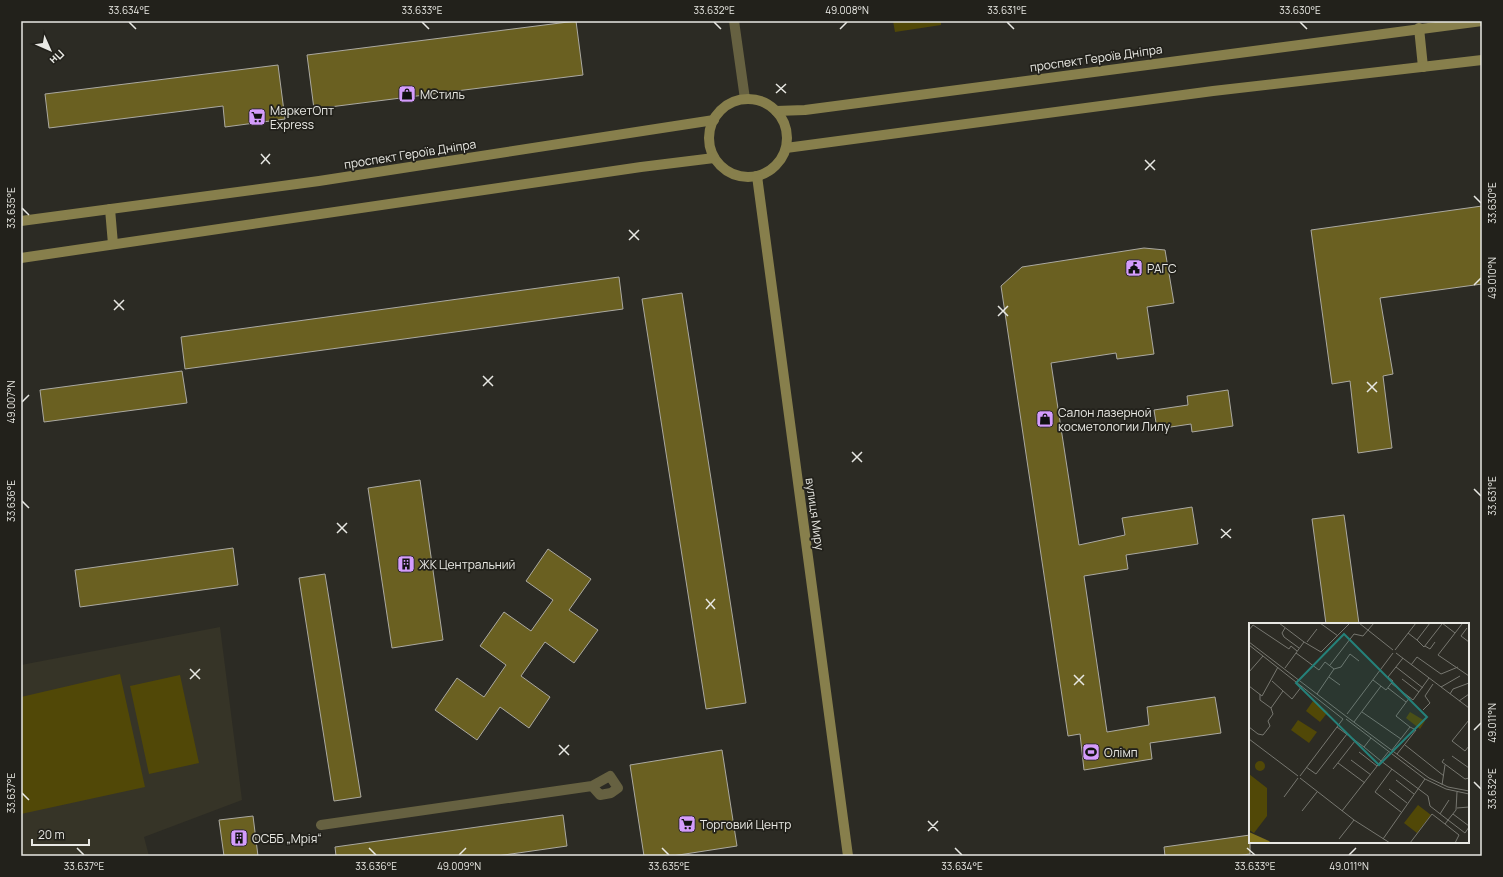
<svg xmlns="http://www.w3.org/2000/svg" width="1503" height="877" viewBox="0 0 1503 877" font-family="Manrope,sans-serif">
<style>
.built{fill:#363427}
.green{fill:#514807}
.building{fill:#6a6021;stroke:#aba9a1}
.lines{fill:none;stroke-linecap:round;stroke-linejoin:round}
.street{stroke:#666141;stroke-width:10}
.secondary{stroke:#877f4c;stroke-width:10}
.ticks{fill:none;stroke:#e8e8e3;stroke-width:1.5}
.labels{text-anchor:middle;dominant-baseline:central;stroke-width:3.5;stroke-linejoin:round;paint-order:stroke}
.street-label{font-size:12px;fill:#e8e8e3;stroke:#22211b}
.poi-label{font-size:12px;fill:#e8e8e3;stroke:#22211b;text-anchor:start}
.inset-road{fill:none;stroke:#777770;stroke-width:1}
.view{fill:#25817a;fill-opacity:0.15;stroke:#25817a;stroke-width:2}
.inset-edge{fill:none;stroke:#e8e8e3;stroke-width:2}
.neatline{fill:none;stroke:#e8e8e3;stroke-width:1.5}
.ticks-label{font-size:10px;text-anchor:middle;fill:#e8e8e3}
</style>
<rect width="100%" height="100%" fill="#2c2b24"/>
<path class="built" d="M220,627L242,800L144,837L149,856H21V665Z"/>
<g class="green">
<path d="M893,21H941V25L895,32Z"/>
<path d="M120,674L145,787L21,814V697Z"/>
<path d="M180,675L199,763L149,774L130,686Z"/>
</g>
<g class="building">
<path d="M576,21L583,75L314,109L307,55Z"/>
<path d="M278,65L285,119L225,127L223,106L49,128L45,94Z"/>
<path d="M1482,206V284L1380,298L1393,374L1383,376L1392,448L1358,453L1350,381L1332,384L1311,230Z"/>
<path d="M1144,248L1165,250L1174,303L1147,307L1154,354L1117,359L1116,353L1051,363L1079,545L1125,535L1122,518L1192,507L1198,544L1126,555L1128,569L1084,576L1107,732L1149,725L1147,707L1215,697L1221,733L1150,743L1152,759L1084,770L1080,734L1068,736L1001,286L1022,267Z"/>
<path d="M619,277L623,309L185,369L181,337Z"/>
<path d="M682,293L746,703L706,709L642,299Z"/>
<path d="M182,371L187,403L44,422L40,390Z"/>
<path d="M1228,390L1233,426L1192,432L1191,424L1157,429L1154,410L1188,405L1187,396Z"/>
<path d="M420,480L443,640L392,648L368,488Z"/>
<path d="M1344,515L1359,624H1326L1312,519Z"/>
<path d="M233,548L238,585L80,607L75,570Z"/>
<path d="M548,549L591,579L569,610L598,630L574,663L545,642L521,676L550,697L529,728L500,707L477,740L435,710L457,678L484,697L506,665L480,646L504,612L531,631L553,600L526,581Z"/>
<path d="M325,574L361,797L334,801L299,578Z"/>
<path d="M722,750L737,846L672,856H644L630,765Z"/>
<path d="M563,815L567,846L497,856H336L335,847Z"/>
<path d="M253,816L258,856H224L219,820Z"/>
<path d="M1250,835V854L1235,856H1165L1164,847Z"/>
</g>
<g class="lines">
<g class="street">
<path d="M734,21L745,99"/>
<path d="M321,825L592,786L600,795L611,793L618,788L610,776L592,786"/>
</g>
<g class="secondary">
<path d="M1419,28L1423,67"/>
<circle cx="748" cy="138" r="39"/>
<path d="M776,111L805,110L1482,21"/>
<path d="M786,148L1213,91L1482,60"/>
<path d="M757,176L848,856"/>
<path d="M110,209L113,244"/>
<path d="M21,221L319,181L714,120"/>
<path d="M21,258L641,167L714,158"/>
</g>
</g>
<path class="ticks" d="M129,22L136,29M422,22L429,29M714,22L721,29M1007,22L1014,29M1300,22L1307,29M840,29L847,22M776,84L786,93M776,93L786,84M261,154L270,164M1145,160L1155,170M261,164L270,154M1145,170L1155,160M1474,196L1481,203M22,208L29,215M629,230L639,240M629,240L639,230M1474,285L1481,278M114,300L124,310M998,306L1008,316M114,310L124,300M998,316L1008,306M483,376L493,386M1367,382L1377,392M483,386L493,376M1367,392L1377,382M22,402L29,395M852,452L862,462M852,462L862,452M1474,489L1481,496M22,501L29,508M337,523L347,533M1221,529L1231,538M337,533L347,523M1221,538L1231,529M706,599L715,609M706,609L715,599M190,669L200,679M1074,675L1084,685M190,679L200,669M1074,685L1084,675M1474,730L1481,723M559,745L569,755M559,755L569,745M1474,782L1481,789M22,793L29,800M928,821L938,831M928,831L938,821M77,848L84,855M369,848L376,855M662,848L669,855M955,848L962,855M1247,848L1255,855M459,855L466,848M1349,855L1356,848"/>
<defs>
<symbol id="shop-square" viewBox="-11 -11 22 22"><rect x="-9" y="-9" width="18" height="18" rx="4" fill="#d49cfc" stroke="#22211b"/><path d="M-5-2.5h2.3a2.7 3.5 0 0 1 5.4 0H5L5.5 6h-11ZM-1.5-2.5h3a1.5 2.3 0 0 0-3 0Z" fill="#111"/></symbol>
<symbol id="supermarket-square" viewBox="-11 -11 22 22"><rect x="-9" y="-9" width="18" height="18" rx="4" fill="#d49cfc" stroke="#22211b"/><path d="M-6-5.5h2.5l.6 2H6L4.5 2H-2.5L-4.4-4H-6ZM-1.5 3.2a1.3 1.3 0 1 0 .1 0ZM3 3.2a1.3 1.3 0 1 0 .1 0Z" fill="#111"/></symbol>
<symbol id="civic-square" viewBox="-11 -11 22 22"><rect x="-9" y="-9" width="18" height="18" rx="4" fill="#d49cfc" stroke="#22211b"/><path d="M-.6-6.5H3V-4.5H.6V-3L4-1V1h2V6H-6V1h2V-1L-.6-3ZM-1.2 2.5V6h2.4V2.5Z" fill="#111"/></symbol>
<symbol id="building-square" viewBox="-11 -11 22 22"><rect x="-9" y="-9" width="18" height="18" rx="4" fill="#d49cfc" stroke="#22211b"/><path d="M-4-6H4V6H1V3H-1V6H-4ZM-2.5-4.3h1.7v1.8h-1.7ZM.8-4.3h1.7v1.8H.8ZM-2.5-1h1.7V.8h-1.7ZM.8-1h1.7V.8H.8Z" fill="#111"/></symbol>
<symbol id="stadium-square" viewBox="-11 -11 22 22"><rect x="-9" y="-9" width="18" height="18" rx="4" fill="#d49cfc" stroke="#22211b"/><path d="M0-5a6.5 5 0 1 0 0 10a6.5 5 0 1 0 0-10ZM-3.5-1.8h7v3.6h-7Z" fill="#111"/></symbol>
</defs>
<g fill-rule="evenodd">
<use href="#shop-square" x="397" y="84" width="20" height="20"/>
<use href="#supermarket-square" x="247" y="107" width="20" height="20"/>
<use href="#civic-square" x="1124" y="258" width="20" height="20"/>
<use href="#shop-square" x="1035" y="409" width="20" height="20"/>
<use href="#building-square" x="396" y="554" width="20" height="20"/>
<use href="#stadium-square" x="1081" y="742" width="20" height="20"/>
<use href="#supermarket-square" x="677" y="814" width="20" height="20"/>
<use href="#building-square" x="229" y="828" width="20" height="20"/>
</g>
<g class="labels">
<g class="street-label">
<text transform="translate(1096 58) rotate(-8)">проспект Героїв Дніпра</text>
<text transform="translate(410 154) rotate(-9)">проспект Героїв Дніпра</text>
<text transform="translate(815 514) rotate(82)">вулиця Миру</text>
</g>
<g class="poi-label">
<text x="420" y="94">МСтиль</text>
<text x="270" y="110">МаркетОпт<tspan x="270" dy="14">Express</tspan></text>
<text x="1147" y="268">РАГС</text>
<text x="1058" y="412">Салон лазерной<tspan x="1058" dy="14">косметологии Лилу</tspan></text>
<text x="419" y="564">ЖК Центральний</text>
<text x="1104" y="752">Олімп</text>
<text x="700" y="824">Торговий Центр</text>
<text x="252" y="838">ОСББ „Мрія“</text>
</g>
</g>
<g transform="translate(1249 623)">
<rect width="220" height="220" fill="#2c2b24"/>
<path d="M64,78L79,89L71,99L57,88ZM161,89L176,98L171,106L157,95ZM49,97L68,109L60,120L42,107ZM6 143a5 5 0 1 1 10 0a5 5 0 1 1-10 0ZM0,151L18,165V193L5,210L0,207ZM169,182L182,192L168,210L155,200Z" fill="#514807"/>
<path d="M0,209L20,218L22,220H0Z" fill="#80721b"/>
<path class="inset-road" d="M30,0L55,19M71,0L89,13M110,0L144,27M193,0L206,10M213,1L189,32L220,53M36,5L33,10L35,14L50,25M218,5L212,13L220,19M0,7L4,2L40,26L42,23L48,28M159,10L168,17L181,0M168,17L175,24L193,1M0,19L94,91M58,19L68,6M0,22L94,96M176,23L181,26L186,19M146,27L167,0M47,30L70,47L76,39L85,46M147,30L220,85M81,42L105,11L114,13L125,0M162,42L168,34L192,51L209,44M147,44L174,65M36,45L55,19L72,29L101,0M0,49L14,33M80,54L91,62M153,56L170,69M124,57L137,67L144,58L139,54L154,35M23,58L43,76L53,63M142,60L164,77L180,55M0,63L13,73L29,44M192,64L211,53M140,66L139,65L157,79M11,71V77L22,85M68,71L85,46L92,44L101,31L110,38M201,71L204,66L220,60M210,78L220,71M174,87L181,80L176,73L184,61M113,89L152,116M94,91L180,155L199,164L220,168M98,91L144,30M97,96L176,156L197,166L220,171M220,97L203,118L216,128L220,123M105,99L132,63M0,104L9,111L14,112L21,103L19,98L24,91L22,85L34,68M88,104L115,124L122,115M0,116L49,153M156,122L195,153M115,124L132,138L140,128M143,127L161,104L147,93L161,74M110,129L128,143M148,131L167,107L161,104M203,133L220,145M195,136L193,139L216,156L220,155M102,137L122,152M89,140L116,160M57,144L67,151L98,111M84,146L106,118M143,146L126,169L152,189M51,153L94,96M51,155L105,197L141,220M147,157L165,171M193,162L196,142M140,166L158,180M35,174L49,155M208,185L220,184M53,188L68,169M93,188L132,138L179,173L181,183L199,197L207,187L208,169M191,191L200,177M204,191L220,203M196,201L210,212L206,220M90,216L105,197M134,216L176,156M161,220L183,191L196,201L199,197L216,210L220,204"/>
<path class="view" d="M95,11L178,94L130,142L47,60Z"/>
<rect width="220" height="220" class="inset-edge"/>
</g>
<rect width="1503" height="877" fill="none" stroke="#22211b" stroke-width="44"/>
<g transform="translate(50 50) rotate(135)" stroke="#22211b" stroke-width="3" paint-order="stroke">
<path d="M0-3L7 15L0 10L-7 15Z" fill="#e8e8e3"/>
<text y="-6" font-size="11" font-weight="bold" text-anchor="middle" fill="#e8e8e3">Пн</text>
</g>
<path d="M32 839v6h57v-6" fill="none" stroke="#e8e8e3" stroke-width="2"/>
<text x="38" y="839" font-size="12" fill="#e8e8e3" stroke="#22211b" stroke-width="3" paint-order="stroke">20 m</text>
<rect x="22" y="22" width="1459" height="833" class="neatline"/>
<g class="ticks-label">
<text x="129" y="14">33.634°E</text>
<text x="422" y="14">33.633°E</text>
<text x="714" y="14">33.632°E</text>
<text x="847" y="14">49.008°N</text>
<text x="1007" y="14">33.631°E</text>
<text x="1300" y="14">33.630°E</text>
<text transform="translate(1492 203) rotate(-90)" y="4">33.630°E</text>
<text transform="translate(11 208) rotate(-90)" y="4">33.635°E</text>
<text transform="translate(1492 278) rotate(-90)" y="4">49.010°N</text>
<text transform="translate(11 402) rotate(-90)" y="4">49.007°N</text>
<text transform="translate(1492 496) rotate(-90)" y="4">33.631°E</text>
<text transform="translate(11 501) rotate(-90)" y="4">33.636°E</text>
<text transform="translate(1492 723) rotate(-90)" y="4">49.011°N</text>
<text transform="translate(1492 789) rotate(-90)" y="4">33.632°E</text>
<text transform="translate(11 793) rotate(-90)" y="4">33.637°E</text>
<text x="84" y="870">33.637°E</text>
<text x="376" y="870">33.636°E</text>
<text x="459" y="870">49.009°N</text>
<text x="669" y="870">33.635°E</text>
<text x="962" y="870">33.634°E</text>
<text x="1255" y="870">33.633°E</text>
<text x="1349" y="870">49.011°N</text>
</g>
</svg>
